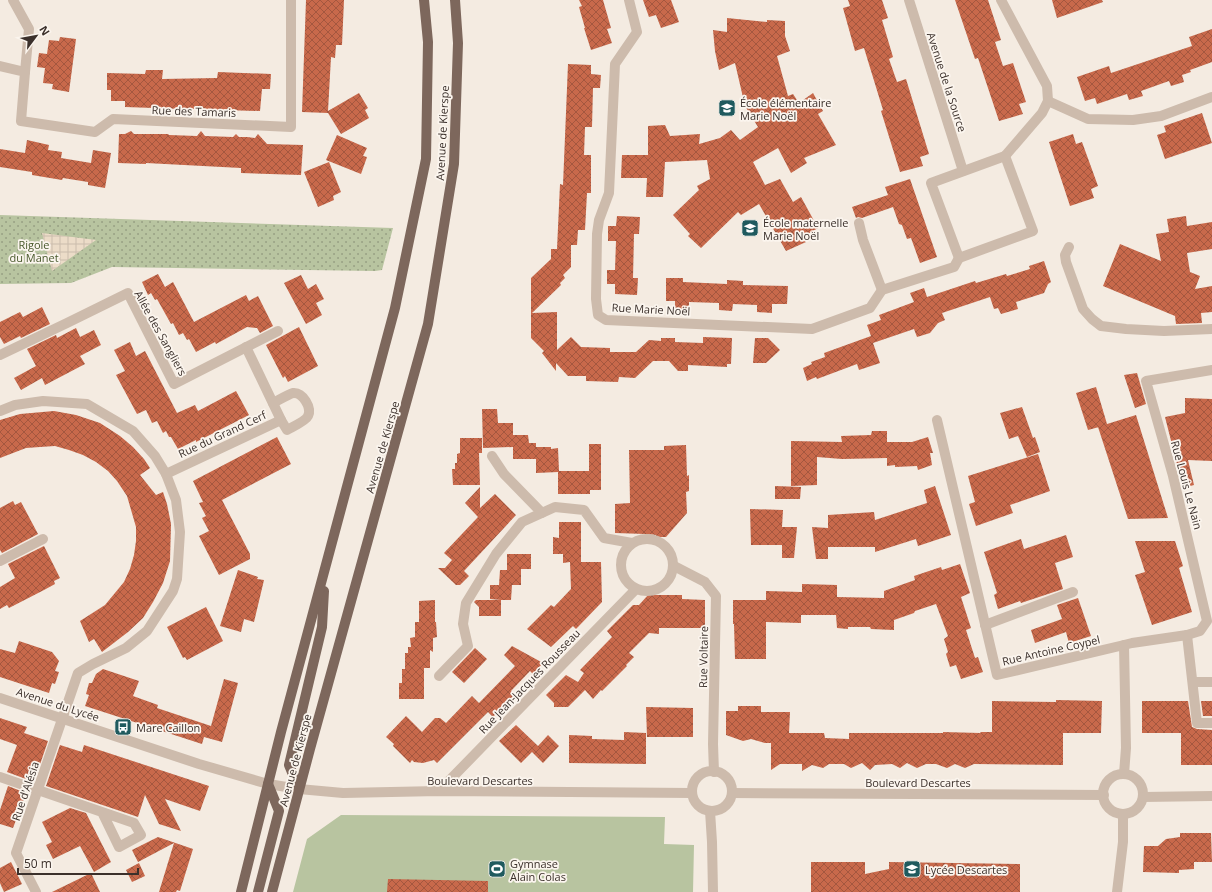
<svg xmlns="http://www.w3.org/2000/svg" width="1212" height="892" viewBox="0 0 1212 892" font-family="'Open Sans',sans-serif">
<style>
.grass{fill:#b8c4a0}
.park{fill:url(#park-dots)}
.plaza{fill:url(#plaza-grid)}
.building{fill:url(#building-cross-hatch)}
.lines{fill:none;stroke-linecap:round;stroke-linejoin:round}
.minor{stroke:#cdbbac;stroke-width:10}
.major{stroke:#7d675c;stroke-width:10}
.labels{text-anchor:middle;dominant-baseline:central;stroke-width:3.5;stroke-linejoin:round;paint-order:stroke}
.street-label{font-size:11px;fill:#3b302b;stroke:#fbf5ee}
.poi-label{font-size:11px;fill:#3b302b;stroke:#fbf5ee;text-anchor:start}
.park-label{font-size:11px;fill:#4a5a2e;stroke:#fbf5ee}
</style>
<defs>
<pattern id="park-dots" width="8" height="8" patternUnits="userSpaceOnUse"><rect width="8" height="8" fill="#b8c4a0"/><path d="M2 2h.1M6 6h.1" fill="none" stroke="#97a083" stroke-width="1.8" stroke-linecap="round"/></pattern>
<pattern id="plaza-grid" width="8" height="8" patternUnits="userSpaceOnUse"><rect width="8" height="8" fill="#ecdcc8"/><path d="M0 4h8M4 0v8" fill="none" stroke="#cbbdac"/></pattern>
<pattern id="building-cross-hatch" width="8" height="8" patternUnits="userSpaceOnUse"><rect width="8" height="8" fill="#c8694b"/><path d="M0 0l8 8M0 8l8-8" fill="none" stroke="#a4573f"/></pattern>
</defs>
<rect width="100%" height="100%" fill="#f4ebe1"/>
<path class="grass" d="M341,815L665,817L664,844L694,845L693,892H293L307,839Z"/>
<path class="park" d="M0,215L393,228L382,270L375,271L112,267L71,283L0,284Z"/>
<path class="plaza" d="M42,233L96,240L52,271Z"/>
<g class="building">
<path d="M306,0H344L342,45H336L335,58L331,57L328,111L359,93L368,108L365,110L369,118L341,134L328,113L302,112Z"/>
<path d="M579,0H603L611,28L607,29L612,43L591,50L584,28H585L579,7L582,6Z"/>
<path d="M643,0H671L679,22L661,28L656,15L649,17Z"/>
<path d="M848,0H882L888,18L882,20L893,57L889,59L897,82L906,79L929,154L920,157L923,166L900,172L881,111L883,110L864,48L855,51L843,8L850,6Z"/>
<path d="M955,0H988L1001,40L995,42L1003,66L1013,63L1026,102L1019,104L1023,114L999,121L978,58L975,59Z"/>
<path d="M1052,0H1102L1103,2L1057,18Z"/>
<path d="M727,18L767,22V20L785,21V36L790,51L777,56L788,96L793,94L799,103L813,93L823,111L818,114L836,145L804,158L807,163L791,173L778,148L753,162L765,185L780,179L793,202L801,197L818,228L803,237L806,242L786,251L759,204L741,215L738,212L701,248L688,236L690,234L673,215L699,190L697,186L710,179L707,160L665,162L663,197H646L647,178H621L622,155H648V126L665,125L670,136L700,134L699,144L720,138L731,130L740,140L758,127L745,106L735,63L719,70L715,51L713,30L727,32Z"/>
<path d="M1212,29V62L1190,70L1191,72L1182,75L1184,82L1171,86L1169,81L1141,91L1143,96L1129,100L1127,94L1097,104L1095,98L1085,101L1077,77L1109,66L1111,73L1192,46L1189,37Z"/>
<path d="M60,37L76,39L69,92L52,89L53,84L43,83L45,68L37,67L39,53L47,54L49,40L59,41Z"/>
<path d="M568,64L591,65V74L601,75L600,88H593L592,127H585L584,155H591V193H587L585,230H578L577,245H571V267L563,275L565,278L560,283L561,285L532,313L557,312V350L571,337L581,347L610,348V352H636L649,340L661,341V338H675V342L703,343V337L732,338L731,364H727V367L688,365V371H678L669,361H653L635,378L619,377L618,382L586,381V376H568L556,363V371L542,353L544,351L531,338V278L551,259V249H557L560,184L563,185Z"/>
<path d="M146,70H163L162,79L217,78L218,72L271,74L270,89H262L260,111L191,109L190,110L185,111L183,109L125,107V101H111V90H107V73L145,74Z"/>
<path d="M1202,113L1212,143L1165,159L1157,135L1166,132L1164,126Z"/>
<path d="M131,131L134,134H168L169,135L197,136L201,131L205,136L233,137L236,134L239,137H247L255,138L258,134L267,144L303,145L301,175L241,173V168L146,163V164L118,163L119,134H125Z"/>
<path d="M1073,134L1076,144L1082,142L1098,186L1091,189L1094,198L1070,206L1049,142Z"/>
<path d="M337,135L367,148L363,156L367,157L361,174L326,160Z"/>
<path d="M27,140L49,145L48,150L62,152L61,158L91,163L93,150L111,153L105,188L88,185V182L63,178L62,180L32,175V172L0,167V149L25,153Z"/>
<path d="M329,162L341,192L333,196L334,200L318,207L304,172Z"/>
<path d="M910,179L937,257L920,263L911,238L907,239L902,225L899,224L893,207L862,218L858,217L856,218L852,207L888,195L885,187Z"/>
<path d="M617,216L640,217L639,234H634L633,278H638L637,295L615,294V284H607V270H615L616,241H608V226H616Z"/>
<path d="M1186,216L1187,226L1212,222V249L1187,253L1190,272L1200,276L1195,289L1212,286V312L1201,313L1202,323L1176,324L1175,316L1103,286L1120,244L1161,261L1156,234L1169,232L1167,219Z"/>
<path d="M1044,261L1051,282L1048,284L1044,293L1016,302L1018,309L1001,314L998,308L994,309L990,297L942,313L945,320L938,323L930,333L917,337L914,329L873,343L880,363L859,370L857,364L817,379L816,377L807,381L803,368L812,364L811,362L825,357L824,353L871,336L867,325L881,320L879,315L914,302L910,293L924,288L927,297L975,281L976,283L1006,274L1007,276L1030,269L1029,266Z"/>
<path d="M158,274L165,287L173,282L194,322L246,295L249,301L258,296L273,326L260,333L257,328L247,327L216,344L215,342L196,352L189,339L187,340L183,333L179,335L173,323L171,324L157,299L155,300L151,293L148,295L142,282Z"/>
<path d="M301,275L308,289L316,284L324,299L316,303L322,315L306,324L284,283Z"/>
<path d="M666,278H683V282L727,284V280L743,281V285L788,286L787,304H772V313L757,312V305L733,304L732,311L719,310V303L689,302V309H675V301H666Z"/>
<path d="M42,307L50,324L21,338L20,336L4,344L0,337V322L20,312L23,317Z"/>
<path d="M299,327L318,366L288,382L285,376L283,378L266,345Z"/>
<path d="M76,328L80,337L94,330L101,345L80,356L85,364L45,385L42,378L21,390L14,378L36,366L27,349L56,335L57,338Z"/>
<path d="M755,338H768L780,350L766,363H753Z"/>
<path d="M130,342L136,356L145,351L177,413L195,405L198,411L236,391L249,415L196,442V440L178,449L171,437H169L166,431L163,433L157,421L152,423L146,410L137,414L116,375L125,371L114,350Z"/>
<path d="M1137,373L1146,404L1135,408L1124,375Z"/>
<path d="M1096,387L1107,424L1136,415L1168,518L1128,519L1098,427H1099L1088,430L1076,393Z"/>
<path d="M1185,398L1212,399V461L1188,460L1194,485L1183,488L1165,417L1185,413Z"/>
<path d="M1022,407L1033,438L1035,437L1040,452L1027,457L1018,436L1009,439L1000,413Z"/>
<path d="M482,409H497L498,423H513V435H528L529,443H536V447H551V449L558,448L559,471H589V444H601V490H590V494H558V472L536,473V459H513V441V447L483,448Z"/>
<path d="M54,411L76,415L100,423L120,436L133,447L144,459L150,468L140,475L156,495L163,492L167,504L171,524L170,561L163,583L153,602L143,618L128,632L102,652L94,639L89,642L80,621L105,605L124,582L130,569L134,555L136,541V527L127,496L117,481L108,471L96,462L83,455L69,450L55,446L40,447L26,448L0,458V420L20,414Z"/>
<path d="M872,431H887V442H912L928,437L933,453H930L932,465L918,470L917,466L895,467V465L887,466V458L842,459L817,457V485L791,486V441L842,442L841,436L871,435Z"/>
<path d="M277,437L291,464L222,500L250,554V559L219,575L199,536L209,531L202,518L206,516L199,503L203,502L193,481Z"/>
<path d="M460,438H482V453H479L480,485H453L452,469H455V463H457V454L460,453Z"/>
<path d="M686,445L687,476L689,475V491L686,492L687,513L666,537H656V535L645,534L615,533V504L630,503L629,450H664V446Z"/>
<path d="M1038,454L1050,491L1010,505L1013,513L976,526L969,504L975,502L968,476Z"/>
<path d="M775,486L801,487L800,499H775Z"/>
<path d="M935,486L951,535L918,546L916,539L875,552V547H828V559H816L812,527L828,528V515L874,512L875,520L927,503L924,490Z"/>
<path d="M480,487V508L495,494L516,515L464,571L469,576L460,585H456L438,568H445L452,560L444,553L478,517L465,503Z"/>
<path d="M13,501L15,505L21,502L38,534L2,553L0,550V508Z"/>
<path d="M750,509L783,510L782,527H797L794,558H782V545H751Z"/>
<path d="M559,522H581V562H601L602,602L576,629L573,626L551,647L527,629L551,605L554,607L571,589L570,562L563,563V554H553V537L559,538Z"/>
<path d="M1066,535L1073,557L1055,563L1063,589L1021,603L1020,601L998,609L994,595L997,593L984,552L1021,539L1024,549Z"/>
<path d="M1135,541H1175L1183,566L1179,568L1192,612L1152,625L1135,575L1145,572Z"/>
<path d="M44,546L60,578L54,581L55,584L44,590L9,608L7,605L0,609V587L15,578L8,564Z"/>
<path d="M507,554H531V569H521V585H512L511,600H501V616H479V607L474,602L476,600H501L490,599V585H499L500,570H507Z"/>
<path d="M960,564L970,593L961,597L971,628L966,630L975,658L978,657L983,672L961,679L956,665L950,667L946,654L948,652L944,639L948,636L936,604L915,611L914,613L894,620V630L871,629L870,627H848V629L837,628L836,615H801V623L766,622V659H735L734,624H733V600H766V591L802,592V584L837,585V597L884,598V591L915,580L914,576L941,567L942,570Z"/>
<path d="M238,570L258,577L257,579L264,580L254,622L244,619L241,632L220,626Z"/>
<path d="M648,595H682V599L705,600V628H659V634L649,633L629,653L634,657L626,665L627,666L602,691L601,690L593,699L585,690L568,707H554V703L546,695L566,675L578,682L584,673L580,670L612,637L607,631L633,605H639Z"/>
<path d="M1078,598L1091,636L1069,643L1066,632L1035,643L1031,630L1062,619L1057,605Z"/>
<path d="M435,600V622H436L437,637L433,638V652L430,650V668H424V699H399V683H402V669H405V653H408V647H411L410,638L415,637V622H419V601Z"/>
<path d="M206,607L223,641L187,660L185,657L183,658L167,627Z"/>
<path d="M19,641L52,652L59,661L55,671L59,672L55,684L52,683L49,693L0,677V649L15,653Z"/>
<path d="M512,646L543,663L533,674L530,671L511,691L514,695L493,717L488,712L437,763L434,760L423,763L414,762L412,760L410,763L393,746L394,744L386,737L406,716L422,732L435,718H440L446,723L472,696L479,703L515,666L504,655Z"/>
<path d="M475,648L487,659L464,683L452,672Z"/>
<path d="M103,669L139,681L133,696L158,705L157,708L211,726L224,679L238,683L222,742L204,737L202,744L85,706L89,695L86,694L89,683H92L96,674Z"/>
<path d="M1056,700L1102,701L1101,733H1063V765L974,764L965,768L955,764L947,768L936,764H926L917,768L907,763L900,768L892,764L875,765L870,770L862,763L851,768L844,764H829L823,768L812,765L802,771V764H780L771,770V743H765L751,739L743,741L726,735V711H738V706H761V712H790L789,733H824L825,738L849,739V733H943V732L980,733L981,732H992V701L1056,702Z"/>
<path d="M1142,701H1188L1192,727L1197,729L1212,730V765H1181V733H1142Z"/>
<path d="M1201,701H1212V716H1203Z"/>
<path d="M646,707L693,708V737H647Z"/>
<path d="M0,718L27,727L24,733L48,741L34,782L7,772L17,745L0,739Z"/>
<path d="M516,725L538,746L548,735L559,746L543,763L532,752L521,763L499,741Z"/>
<path d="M624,732L646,733V764L569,763V735L592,736V739L624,740Z"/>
<path d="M60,745L82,752L84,745L209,786L200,811L165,799L181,831L159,824L145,795L138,817L46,786Z"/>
<path d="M8,786L26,793L17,821L16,820L13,828L0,824V810Z"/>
<path d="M70,808L86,813L111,862L94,872L80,846L53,859L46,845L52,842L42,822Z"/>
<path d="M1180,833H1211L1212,862H1194V869L1179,870V873L1143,872L1144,846H1158L1166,839L1180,837Z"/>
<path d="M158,837L193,849L180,891L177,890L176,892H159L174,843L138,862L132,850Z"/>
<path d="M11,862L22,884L4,892L0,883V868Z"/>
<path d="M811,862H865V874L889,869V862L1020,864V892H811Z"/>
<path d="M139,863L145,876L132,882L126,870Z"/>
<path d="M91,873L100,892H52Z"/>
<path d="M388,879L488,881V892H387Z"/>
</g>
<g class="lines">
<g class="minor">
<path d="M13,0L29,29L25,72"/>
<path d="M629,0L637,32L615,64L609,193L599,220L597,234L596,299L598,315L606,320L812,329L870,308L882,290L954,267L959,258"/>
<path d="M909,0L963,171"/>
<path d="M1001,0L1047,86L1048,101L1042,113L1005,156"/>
<path d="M0,66L25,72L21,121L95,132L113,119L291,127V0"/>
<path d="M1048,101L1088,119L1133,120L1161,116L1212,97"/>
<path d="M1005,156L1033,231L959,258L931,183Z"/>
<path d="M859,223L863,240L882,290"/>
<path d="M1069,247L1065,255L1066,262L1083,309L1092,319L1101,326L1126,329L1164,331L1212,329"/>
<path d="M0,355L67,323L128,293L174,384L278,331"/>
<path d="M273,403C279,400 287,395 293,393C303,392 312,408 308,416C306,421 292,427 287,430L281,420"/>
<path d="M0,411L15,405L43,401L87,404L133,431L155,456L166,474L176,500L180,532L177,579L173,591L147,631L126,648L93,664L78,673L16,853L36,892"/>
<path d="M937,420L997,675L1124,645L1126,748L1124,774"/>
<path d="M492,456L504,474L542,513"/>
<path d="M166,474L281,420L246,347"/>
<circle cx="647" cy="565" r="26"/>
<path d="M0,561L43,539"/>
<path d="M674,566L705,582L716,596L713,744L714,772"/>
<path d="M985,625L1073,592"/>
<path d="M1187,635L1197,723H1212"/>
<path d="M1124,645L1132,643L1187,635L1200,631L1207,621L1173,476L1146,381L1212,370"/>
<path d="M439,676L468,646L463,624L466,603L496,554L522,522L555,507L584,510L604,538L632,543"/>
<path d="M1193,682H1212"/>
<path d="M0,698L199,764L268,784L299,789L343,793L439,791L692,793"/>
<circle cx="712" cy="791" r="20"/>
<circle cx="1123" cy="794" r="20"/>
<path d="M0,777L134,823L141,835L119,847L102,812"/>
<path d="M439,791L636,589"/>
<path d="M732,793L1104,795"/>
<path d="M1143,797L1212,796"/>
<path d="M710,811L712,842L713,892"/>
<path d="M1117,892L1123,842V814"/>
</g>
<g class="major">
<path d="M299,789L289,765L322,627L324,591"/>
<path d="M241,892L281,732L395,308L426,159L428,42L424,0"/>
<path d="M258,892L279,811L268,784"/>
<path d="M272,892L310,749L428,324L454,164L458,43L455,0"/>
</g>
</g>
<defs>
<symbol id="school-square" viewBox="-11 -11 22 22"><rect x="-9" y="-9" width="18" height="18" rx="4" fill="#1f5a5e" stroke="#fbf5ee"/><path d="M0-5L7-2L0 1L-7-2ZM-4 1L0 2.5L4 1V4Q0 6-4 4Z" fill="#fff"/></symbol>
<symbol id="bus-square" viewBox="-11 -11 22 22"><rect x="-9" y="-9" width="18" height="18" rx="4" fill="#1f5a5e" stroke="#fbf5ee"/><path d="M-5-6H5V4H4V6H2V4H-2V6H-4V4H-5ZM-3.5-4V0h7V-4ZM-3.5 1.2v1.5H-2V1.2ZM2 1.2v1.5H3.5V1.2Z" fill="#fff"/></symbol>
<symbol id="stadium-square" viewBox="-11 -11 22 22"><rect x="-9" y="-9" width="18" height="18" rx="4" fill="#1f5a5e" stroke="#fbf5ee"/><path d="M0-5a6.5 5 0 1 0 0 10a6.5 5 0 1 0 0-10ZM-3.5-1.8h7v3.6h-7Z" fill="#fff"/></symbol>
</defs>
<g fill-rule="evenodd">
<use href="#school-square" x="717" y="98" width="20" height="20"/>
<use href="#school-square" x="740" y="218" width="20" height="20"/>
<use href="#bus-square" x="113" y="717" width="20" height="20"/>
<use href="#stadium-square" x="487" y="859" width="20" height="20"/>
<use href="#school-square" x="902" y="859" width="20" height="20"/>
</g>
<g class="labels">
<g class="street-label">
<text transform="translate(947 82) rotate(72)">Avenue de la Source</text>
<text transform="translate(194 111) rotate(2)">Rue des Tamaris</text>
<text transform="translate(442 133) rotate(-87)">Avenue de Kierspe</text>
<text transform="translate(651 309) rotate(3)">Rue Marie Noël</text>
<text transform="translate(161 333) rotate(61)">Allée des Sangliers</text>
<text transform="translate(222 434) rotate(-25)">Rue du Grand Cerf</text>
<text transform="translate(382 447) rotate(-74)">Avenue de Kierspe</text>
<text transform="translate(1187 485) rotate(75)">Rue Louis Le Nain</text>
<text transform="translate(1051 650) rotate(-13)">Rue Antoine Coypel</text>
<text transform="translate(703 657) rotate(-89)">Rue Voltaire</text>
<text transform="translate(529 681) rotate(-46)">Rue Jean-Jacques Rousseau</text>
<text transform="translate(58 704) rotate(18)">Avenue du Lycée</text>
<text transform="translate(295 760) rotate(-75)">Avenue de Kierspe</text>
<text x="480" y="780">Boulevard Descartes</text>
<text x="918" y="782">Boulevard Descartes</text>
<text transform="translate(25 791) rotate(-71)">Rue d'Alésia</text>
</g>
<g class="poi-label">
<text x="740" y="102">École élémentaire<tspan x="740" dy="13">Marie Noël</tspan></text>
<text x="763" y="222">École maternelle<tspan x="763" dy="13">Marie Noël</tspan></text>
<text x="136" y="727">Mare Caillon</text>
<text x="510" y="863">Gymnase<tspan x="510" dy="13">Alain Colas</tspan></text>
<text x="925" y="869">Lycée Descartes</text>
</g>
<g class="park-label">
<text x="34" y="244">Rigole<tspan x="34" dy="13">du Manet</tspan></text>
</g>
</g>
<g transform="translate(36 36) rotate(58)" stroke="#fbf5ee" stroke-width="3" paint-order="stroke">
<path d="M0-3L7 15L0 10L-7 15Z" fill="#3b302b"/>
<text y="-6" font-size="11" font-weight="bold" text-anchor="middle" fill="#3b302b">N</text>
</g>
<path d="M18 868v6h120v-6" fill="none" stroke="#3b302b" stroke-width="2"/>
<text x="24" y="868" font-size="12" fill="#3b302b" stroke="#fbf5ee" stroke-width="3" paint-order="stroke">50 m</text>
</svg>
